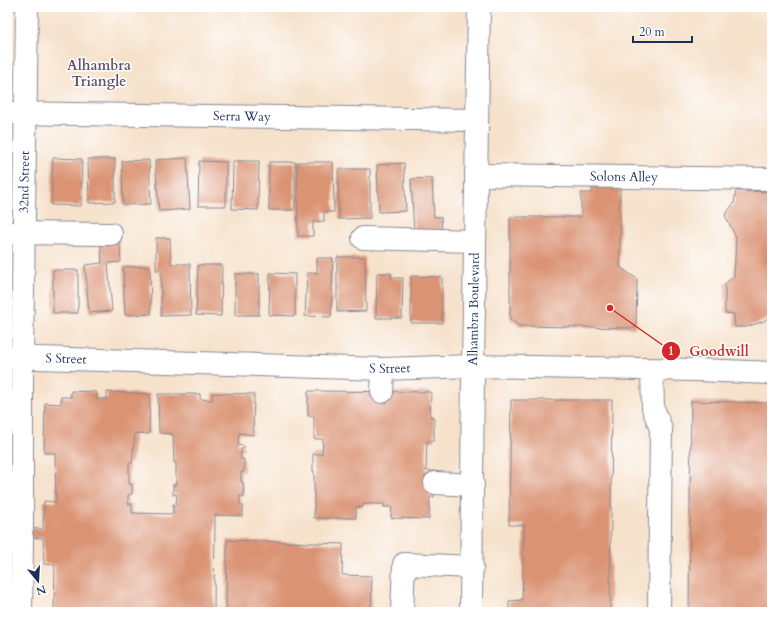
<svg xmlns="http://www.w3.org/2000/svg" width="779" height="619" viewBox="0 0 779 619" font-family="Cardo,serif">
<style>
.building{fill:#da9373}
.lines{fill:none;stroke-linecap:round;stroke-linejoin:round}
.minor-casing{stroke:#888894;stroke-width:24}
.minor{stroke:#fff;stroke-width:22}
.labels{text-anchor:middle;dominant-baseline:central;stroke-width:3;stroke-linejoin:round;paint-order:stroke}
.street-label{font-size:13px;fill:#1b2f5e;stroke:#fff}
.neighbourhood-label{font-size:14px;font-weight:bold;fill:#5e5265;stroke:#fff}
.leader{fill:none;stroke:#d62828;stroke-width:1.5}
.callout-dot{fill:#d62828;stroke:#fff;stroke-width:1.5}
.mark-label{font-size:12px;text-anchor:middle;font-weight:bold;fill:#fff}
.callout-label{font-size:14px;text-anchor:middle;font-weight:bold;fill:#d62828;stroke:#fff;stroke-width:3;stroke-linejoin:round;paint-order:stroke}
</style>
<rect width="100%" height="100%" fill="#fff"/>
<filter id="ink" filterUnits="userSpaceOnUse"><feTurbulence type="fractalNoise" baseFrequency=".025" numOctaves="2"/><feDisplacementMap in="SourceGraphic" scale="8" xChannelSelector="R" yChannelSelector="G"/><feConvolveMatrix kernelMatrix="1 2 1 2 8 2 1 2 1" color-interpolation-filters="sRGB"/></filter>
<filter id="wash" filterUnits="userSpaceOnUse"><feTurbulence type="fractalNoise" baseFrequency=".012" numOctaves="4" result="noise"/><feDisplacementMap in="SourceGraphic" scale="16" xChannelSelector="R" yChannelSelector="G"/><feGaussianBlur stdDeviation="0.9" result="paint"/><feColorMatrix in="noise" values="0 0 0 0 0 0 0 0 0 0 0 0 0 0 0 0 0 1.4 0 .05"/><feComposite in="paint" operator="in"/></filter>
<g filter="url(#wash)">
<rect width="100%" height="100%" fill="#f6e1ca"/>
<g id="blocks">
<g class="building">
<path d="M53,158L82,159L81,206L51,205Z"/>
<path d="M187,158L190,209L159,211L155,160Z"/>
<path d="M88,159H115V202L89,203Z"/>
<path d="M7,160H8L12,204H7Z"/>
<path d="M149,160L151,204L123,205L122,161Z"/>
<path d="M199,161L226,162V206H198Z"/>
<path d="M233,161H259L258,210L232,209Z"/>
<rect x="269" y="162" width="26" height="48"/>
<path d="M297,162H333L334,212H324V221L313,222V236H298Z"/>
<path d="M404,163L406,211L379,212L377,165Z"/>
<path d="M338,169H370V218L339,219Z"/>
<path d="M432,178L434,217H441L442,231L414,233L411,179Z"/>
<path d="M592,183H620V267L637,279L636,328L519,326L510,319V217H581V193H592Z"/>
<path d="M736,191L772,192V314L764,321L746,327H735L734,314L725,313V284L734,276L736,238L725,215L734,203Z"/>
<path d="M119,235L121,262L108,263L112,311L89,313L85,265L102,263L100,237Z"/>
<path d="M156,238H170L171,264H190L191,315L161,316V270H156Z"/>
<path d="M337,257H365L366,311L337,312Z"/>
<path d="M317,258H333L331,317L305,316L307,273H317Z"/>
<path d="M198,265H222L221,316L196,315Z"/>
<path d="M150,266L151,314L125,315L123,267Z"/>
<path d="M7,270H9L10,310H7Z"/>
<rect x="53" y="270" width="25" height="43"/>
<path d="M270,273L295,274V316L269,315Z"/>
<path d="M377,273H391V278H403L402,318H376Z"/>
<rect x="235" y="274" width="24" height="41"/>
<path d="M411,276L442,277V323H411Z"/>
<path d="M71,391L96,392L97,399H107V392L150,394L149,434L135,433L132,463H129V484H132V494L128,495V504H132V513L173,514V504L176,505L177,494L173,495V485H176V463H174L173,434L159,433L158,394H200V399L212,400V393L254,394L253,435L239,433L238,445L244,446V449H241V459H244V472H241V482H243L244,496H240V505H243V516L215,515L214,612H54L55,565L44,564L43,538L10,537L11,555L7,556V511H9L10,528L43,529L44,501L56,502L55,453H44L45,403L61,404V397H71Z"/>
<path d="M308,391L431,392L430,417H434V441H427L426,471H435L434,497H430L429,519L391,518L392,507H384V504H363V507H356V518H314V471H313V454H322L323,439H314V416H308Z"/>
<path d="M511,400H612L610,612H509V601L522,600L524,525H509Z"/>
<path d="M691,401L772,403V612H689Z"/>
<path d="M12,402L11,449H7V403Z"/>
<path d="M227,540L343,544L342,575L372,576L371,612H226Z"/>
</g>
</g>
</g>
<g filter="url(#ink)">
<use href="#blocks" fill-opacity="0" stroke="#888894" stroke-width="1"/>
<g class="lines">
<defs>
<g id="minor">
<path id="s1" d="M7,113L477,120"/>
<path id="s2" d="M476,175L772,179"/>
<path d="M7,233L111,234"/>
<path d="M363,238L475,241"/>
<path id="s3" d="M7,357L383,369L473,366L698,370L772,373"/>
<path d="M652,370L653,408L661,429L659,612"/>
<path d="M382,392L383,369"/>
<path d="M435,483L473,485"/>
<path id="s4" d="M22,528V358L27,7"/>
<path d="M21,612L22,538"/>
<path d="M402,612L404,564L472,567"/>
<path id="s5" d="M471,612L473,366L479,7"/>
</g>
</defs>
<use href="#minor" class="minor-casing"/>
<use href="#minor" class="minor"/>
</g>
</g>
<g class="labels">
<g class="street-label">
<text stroke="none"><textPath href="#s1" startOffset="235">Serra Way</textPath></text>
<text stroke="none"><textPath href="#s2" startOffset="148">Solons Alley</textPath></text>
<text stroke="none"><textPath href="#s4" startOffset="346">32nd Street</textPath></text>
<text stroke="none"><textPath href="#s5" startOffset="303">Alhambra Boulevard</textPath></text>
<text stroke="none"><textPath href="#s3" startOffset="59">S Street</textPath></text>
<text stroke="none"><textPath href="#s3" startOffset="383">S Street</textPath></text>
</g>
<g class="neighbourhood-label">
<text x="99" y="65">Alhambra<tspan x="99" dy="16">Triangle</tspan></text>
</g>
</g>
<path class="leader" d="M610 308L671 351"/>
<g class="callout-dot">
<circle cx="610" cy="308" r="4"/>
<circle cx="671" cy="351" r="10"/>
</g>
<g class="mark-label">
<text x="671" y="355">1</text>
</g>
<g class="callout-label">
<text x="719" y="356">Goodwill</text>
</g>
<rect width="779" height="619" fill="none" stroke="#fff" stroke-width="24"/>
<g transform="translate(38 581) rotate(162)" stroke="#ffffff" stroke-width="3" paint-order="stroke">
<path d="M0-3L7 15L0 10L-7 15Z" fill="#1b2f5e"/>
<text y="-6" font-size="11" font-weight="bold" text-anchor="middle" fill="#1b2f5e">N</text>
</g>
<path d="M633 36v6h59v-6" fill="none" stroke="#1b2f5e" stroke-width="2"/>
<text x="639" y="36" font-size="12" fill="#1b2f5e" stroke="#ffffff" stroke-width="3" paint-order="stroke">20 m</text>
</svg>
